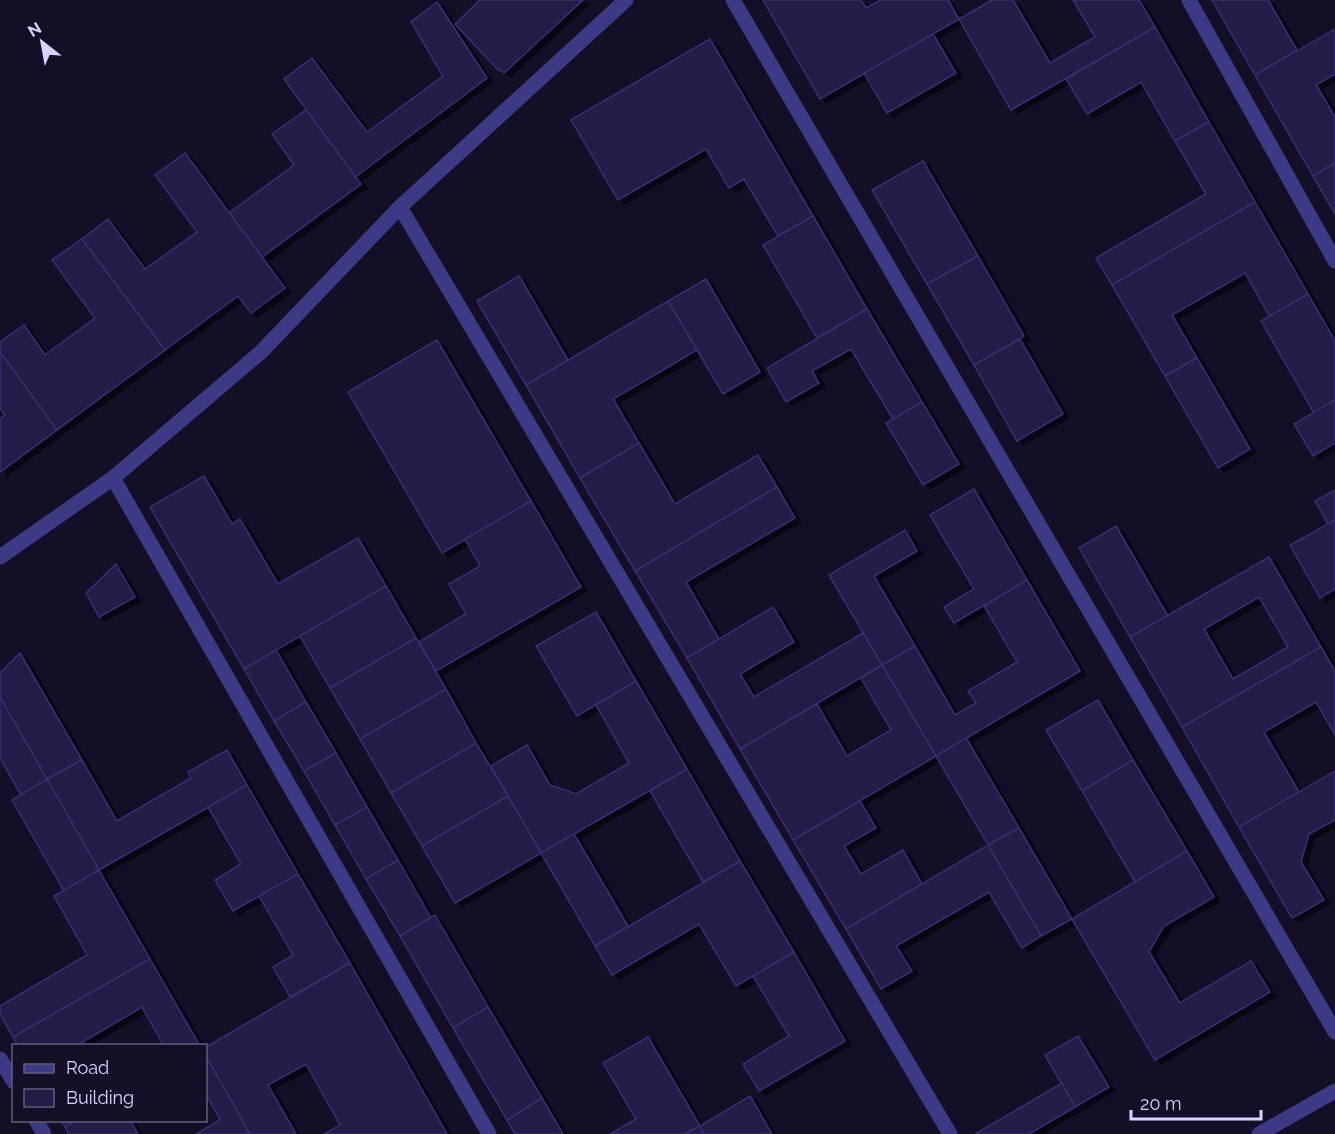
<svg xmlns="http://www.w3.org/2000/svg" width="1335" height="1134" viewBox="0 0 1335 1134" font-family="Raleway,sans-serif">
<style>
.building{fill:#241b47;stroke:#3b2d73;stroke-width:1.5;fill-rule:evenodd;filter:url(#shadow)}
.lines{fill:none;stroke-linecap:round;stroke-linejoin:round}
.minor{stroke:#3d3a85;stroke-width:15}
</style>
<defs>
<filter id="shadow"><feDropShadow dx="6" dy="4" stdDeviation="0" flood-color="#0009"/></filter>
</defs>
<rect width="100%" height="100%" fill="#130f26"/>
<g class="building">
<path d="M480,0H583L504,73L500,69L499,71L455,24Z"/>
<path d="M763,0H861L866,8L881,0H948L959,19L820,99Z"/>
<path d="M992,0H1013L1050,63L1095,37L1073,0H1139L1155,27L1011,110L959,19Z"/>
<path d="M1212,0H1268L1297,50L1255,75Z"/>
<path d="M437,2L487,78L355,177L284,79L312,58L367,132L443,76L411,22Z"/>
<path d="M1155,27L1209,122L1175,141L1141,82L1087,114L1066,79Z"/>
<path d="M1335,29V74L1316,85L1335,117V163L1313,176L1255,75Z"/>
<path d="M933,34L956,73L887,113L864,73Z"/>
<path d="M710,39L813,216L778,236L744,179L729,188L706,149L618,200L571,120Z"/>
<path d="M306,110L361,184L262,257L229,213L294,165L272,134Z"/>
<path d="M1209,122L1255,202L1112,285L1096,258L1206,194L1175,141Z"/>
<path d="M185,153L285,288L251,313L238,296L165,350L82,239L108,219L145,269L197,232L155,175Z"/>
<path d="M923,161L978,256L927,284L872,190Z"/>
<path d="M1335,163V214L1313,176Z"/>
<path d="M1255,202L1308,294L1270,317L1245,273L1172,315L1197,358L1165,376L1112,285Z"/>
<path d="M813,216L867,309L817,338L763,245Z"/>
<path d="M82,239L165,350L57,430L0,352V342L24,325L45,355L95,318L52,260Z"/>
<path d="M978,256L1024,336L974,365L927,284Z"/>
<path d="M519,276L568,360L526,385L477,301Z"/>
<path d="M706,279L760,372L723,394L668,301Z"/>
<path d="M1308,294L1335,341V400L1314,413L1261,321Z"/>
<path d="M668,301L697,350L613,399L639,443L580,478L526,385Z"/>
<path d="M867,309L922,402L893,419L851,349L812,371L819,383L786,402L767,368Z"/>
<path d="M1020,339L1063,414L1017,441L974,365Z"/>
<path d="M437,340L531,501L442,553L348,392Z"/>
<path d="M0,352L57,430L0,472V419L5,415L0,408Z"/>
<path d="M1197,358L1250,449L1218,468L1165,376Z"/>
<path d="M1335,400V443L1313,456L1294,424Z"/>
<path d="M922,402L959,464L923,485L886,423Z"/>
<path d="M639,443L675,504L758,455L777,487L635,571L580,478Z"/>
<path d="M204,476L232,524L240,519L278,584L358,538L386,586L244,669L150,507Z"/>
<path d="M777,487L795,518L686,582L719,639L687,658L635,571Z"/>
<path d="M974,489L1027,580L954,623L944,607L974,589L930,515Z"/>
<path d="M1335,490V520L1328,524L1315,501Z"/>
<path d="M531,501L581,587L436,671L419,642L466,614L449,584L480,566L465,539Z"/>
<path d="M1335,520V589L1320,598L1290,545Z"/>
<path d="M1116,526L1168,616L1130,637L1079,548Z"/>
<path d="M905,530L917,551L874,576L915,646L882,665L829,575Z"/>
<path d="M1269,557L1321,647L1182,727L1130,637ZM1259,597L1288,647L1233,679L1204,629Z"/>
<path d="M116,564L135,597L99,617L86,593Z"/>
<path d="M1027,580L1080,671L936,756L882,665L915,646L955,715L976,703L968,691L1017,662L984,606Z"/>
<path d="M386,586L416,638L330,688L300,636Z"/>
<path d="M773,607L794,642L740,674L754,697L863,633L882,665L740,749L687,658Z"/>
<path d="M596,612L636,681L577,716L536,646Z"/>
<path d="M416,638L446,689L360,739L330,688Z"/>
<path d="M1321,647L1335,671V735L1316,702L1264,732L1299,792L1239,827L1182,727Z"/>
<path d="M276,650L306,702L274,721L244,669Z"/>
<path d="M20,653L82,760L47,779L0,697V673Z"/>
<path d="M882,665L936,756L793,840L740,749L817,704L847,756L891,730L861,678Z"/>
<path d="M636,681L687,769L541,853L491,766L527,745L550,785L576,794L629,763L596,705Z"/>
<path d="M446,689L476,743L391,793L360,739Z"/>
<path d="M0,697L47,779L21,795L0,758Z"/>
<path d="M1098,700L1133,760L1082,791L1046,730Z"/>
<path d="M306,702L336,753L304,771L274,721Z"/>
<path d="M966,738L1019,828L988,845L936,756Z"/>
<path d="M476,743L508,796L422,846L391,793Z"/>
<path d="M227,750L247,785L99,870L47,779L82,760L117,821L191,778L188,772Z"/>
<path d="M336,753L367,807L335,825L304,771Z"/>
<path d="M1133,760L1187,851L1135,882L1082,791Z"/>
<path d="M687,769L740,861L703,882L650,791Z"/>
<path d="M1335,771V820L1309,834L1301,862L1324,900L1292,918L1239,827Z"/>
<path d="M47,779L99,870L64,891L12,800Z"/>
<path d="M247,785L298,874L233,911L215,880L241,864L208,807Z"/>
<path d="M508,796L541,853L455,903L422,846Z"/>
<path d="M860,801L876,828L844,846L861,874L903,850L922,884L846,929L793,840Z"/>
<path d="M367,807L398,860L366,879L335,825Z"/>
<path d="M1019,828L1072,919L1041,936L988,845Z"/>
<path d="M574,834L628,926L595,946L541,853Z"/>
<path d="M988,845L1041,936L1022,948L989,892L896,946L912,971L881,989L846,929Z"/>
<path d="M1187,851L1214,897L1164,926L1149,952L1180,1003L1251,961L1270,992L1155,1060L1072,919Z"/>
<path d="M398,860L431,918L400,936L366,879Z"/>
<path d="M740,861L794,952L736,986L699,924L612,975L595,946Z"/>
<path d="M99,870L150,959L13,1037L0,1014V1006L87,955L54,896Z"/>
<path d="M298,874L350,963L290,997L273,967L293,955L259,896Z"/>
<path d="M435,915L488,1007L453,1028L400,936Z"/>
<path d="M794,952L845,1041L759,1091L743,1064L789,1036L753,976Z"/>
<path d="M150,959L200,1046H164L142,1007L76,1046H18L13,1037Z"/>
<path d="M350,963L447,1134H324L340,1125L306,1064L268,1085L296,1134H250L206,1056V1047Z"/>
<path d="M488,1007L542,1098L507,1120L453,1028Z"/>
<path d="M1078,1036L1109,1087L1075,1107L1045,1055Z"/>
<path d="M648,1037L700,1126L685,1134H610L636,1119L603,1063Z"/>
<path d="M206,1056L250,1134H196L220,1120L206,1094Z"/>
<path d="M1062,1083L1075,1107L1029,1134H975Z"/>
<path d="M750,1096L772,1134H704L700,1126Z"/>
<path d="M542,1098L563,1134H515L507,1120Z"/>
<path d="M61,1120H76L65,1127Z"/>
<path d="M76,1120H130L138,1134H69L65,1127Z"/>
<path d="M700,1126L704,1134H685Z"/>
</g>
<g class="lines">
<g class="minor">
<path d="M733,0L1335,1032"/>
<path d="M1189,0L1335,261"/>
<path d="M400,207L950,1134"/>
<path d="M113,478L489,1134"/>
<path d="M0,557L113,478L261,352L400,207L626,0"/>
<path d="M0,1059L14,1082"/>
<path d="M36,1120L44,1134"/>
<path d="M1259,1134L1335,1091"/>
</g>
</g>
<rect x="12" y="1044" width="195" height="78" fill="#130f26" stroke="#625e7d" stroke-width="1.5"/>
<rect x="24" y="1064" width="30" height="9" fill="#3d3a85" stroke="#625e7d" stroke-width="1.5"/>
<text x="66" y="1074" font-size="18" fill="#d9d4ff">Road</text>
<rect x="24" y="1089" width="30" height="18" fill="#241b47" stroke="#625e7d" stroke-width="1.5"/>
<text x="66" y="1104" font-size="18" fill="#d9d4ff">Building</text>
<g transform="translate(42 42) rotate(329)" stroke="#130f26" stroke-width="4.5" paint-order="stroke">
<path d="M0-4.5L10 22L0 15L-10 22Z" fill="#d9d4ff"/>
<text y="-9" font-size="16" font-weight="bold" text-anchor="middle" fill="#d9d4ff">N</text>
</g>
<path d="M1131 1110v9h130v-9" fill="none" stroke="#d9d4ff" stroke-width="3"/>
<text x="1140" y="1110" font-size="18" fill="#d9d4ff" stroke="#130f26" stroke-width="4.5" paint-order="stroke">20 m</text>
</svg>
